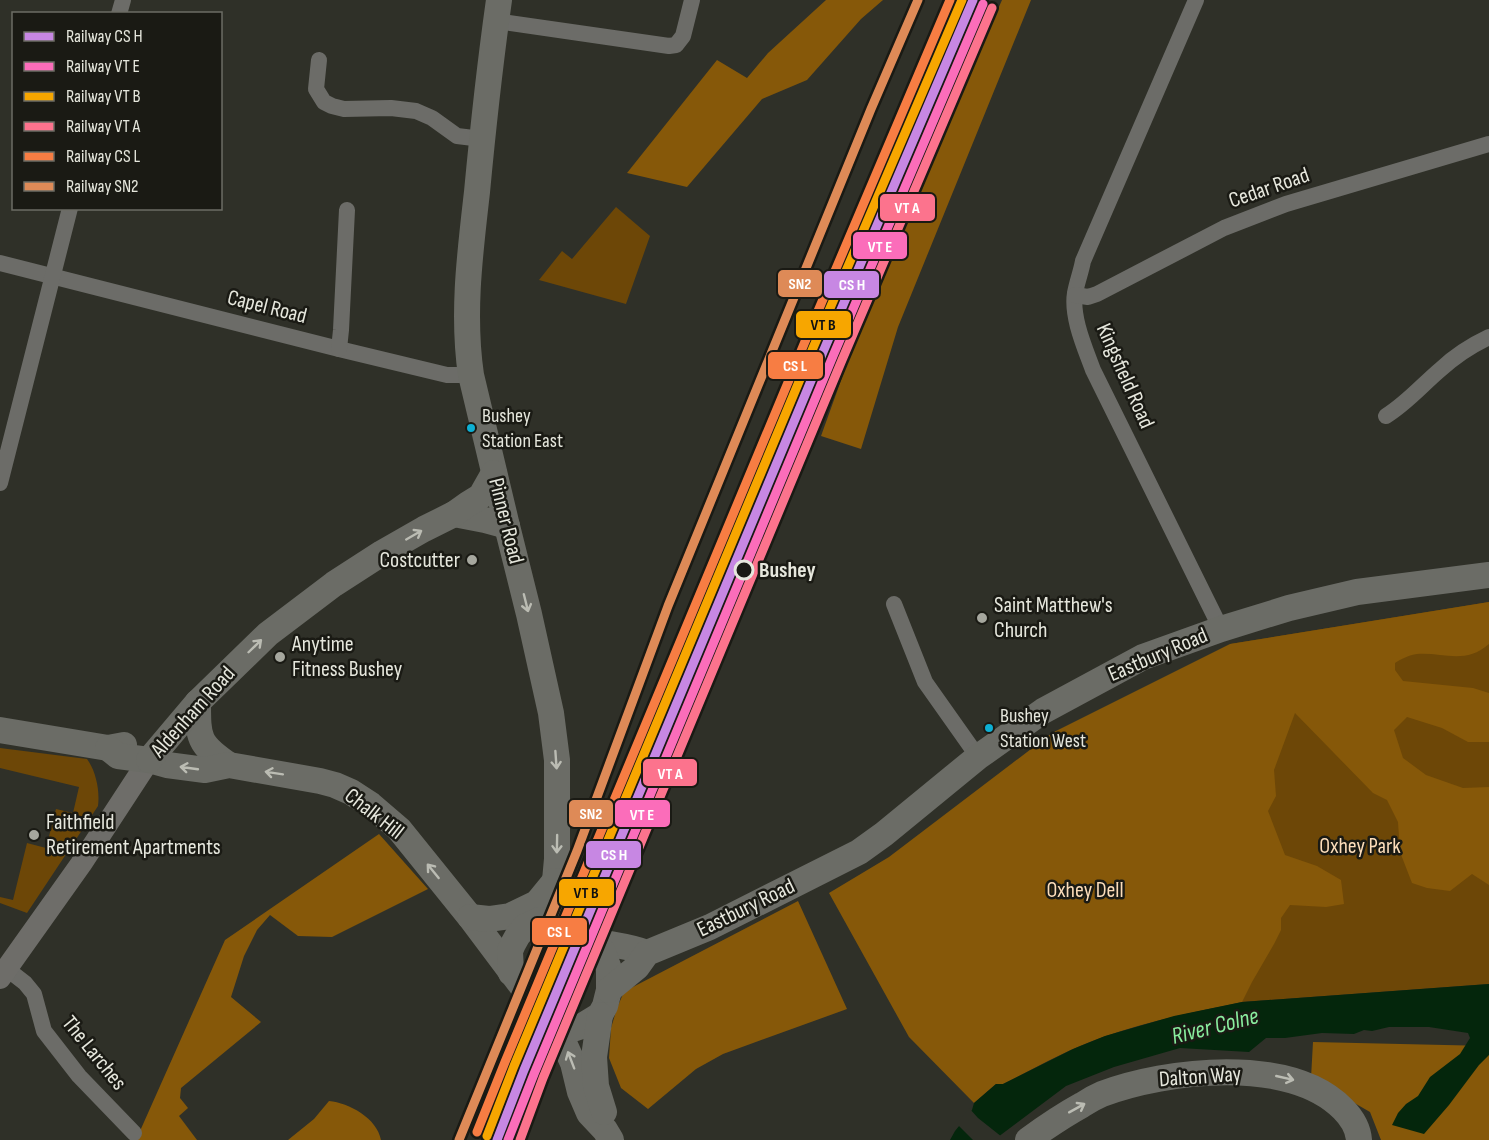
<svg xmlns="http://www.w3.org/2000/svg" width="1489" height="1140" viewBox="0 0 1489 1140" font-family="'Sofia Sans Condensed',sans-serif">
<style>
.green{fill:#6d4707}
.forest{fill:#865809}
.water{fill:#04260c}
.pier{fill:#2f3028}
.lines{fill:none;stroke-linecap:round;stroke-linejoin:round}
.street{stroke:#6c6c68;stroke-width:16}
.secondary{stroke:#6e6d69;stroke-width:22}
.primary{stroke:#6b6c66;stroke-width:26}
.rail-1-casing{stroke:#1a1a14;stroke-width:14}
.rail-2-casing{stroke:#1a1a14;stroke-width:14}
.rail-3-casing{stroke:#1a1a14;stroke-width:14}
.rail-4-casing{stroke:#1a1a14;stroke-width:14}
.rail-5-casing{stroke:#1a1a14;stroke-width:14}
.rail-6-casing{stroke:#1a1a14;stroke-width:14}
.rail-1{stroke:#c787e3;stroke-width:9}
.rail-2{stroke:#fb6dba;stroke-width:9}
.rail-3{stroke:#f7a600;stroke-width:9}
.rail-4{stroke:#fc738d;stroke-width:9}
.rail-5{stroke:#f77d43;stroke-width:9}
.rail-6{stroke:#de8a57;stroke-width:9}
.oneway{stroke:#bbbcb3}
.bus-dot{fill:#0dafd3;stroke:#1a1a14;stroke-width:2}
.poi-dot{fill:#a6a79e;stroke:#1a1a14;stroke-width:2}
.stop-dot{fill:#1a1a14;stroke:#e6e7dd;stroke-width:3}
.labels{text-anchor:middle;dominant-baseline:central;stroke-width:5;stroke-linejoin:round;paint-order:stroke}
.bus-label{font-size:20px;fill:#e6e7dd;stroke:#1a1a14;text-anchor:start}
.street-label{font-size:22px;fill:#e6e7dd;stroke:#1a1a14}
.poi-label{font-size:22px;fill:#e6e7dd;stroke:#1a1a14;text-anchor:start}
.stop-label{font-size:22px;font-weight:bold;fill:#e6e7dd;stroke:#1a1a14;text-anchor:start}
.park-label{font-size:22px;fill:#fcddba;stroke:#1a1a14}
.water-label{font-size:24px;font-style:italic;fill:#89ec9e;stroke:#1a1a14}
.line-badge{stroke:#1a1a14;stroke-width:2}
.badge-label{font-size:16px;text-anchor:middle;font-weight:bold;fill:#fff}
.pale-badge-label{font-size:16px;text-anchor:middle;font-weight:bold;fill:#111}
</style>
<rect width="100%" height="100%" fill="#2f3028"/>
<g class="green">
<path d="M616,207L650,236L626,304L539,280L562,251L572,259Z"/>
<path d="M1489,602V984L1242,1002L1232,978L1230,644Z"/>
<path d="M0,748L87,759C96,771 100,791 98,806L27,913L0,903V897L13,900L27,843L46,848L56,809L73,813L79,787L0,768Z"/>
</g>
<g class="forest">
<path d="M826,0H883L861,19L807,80L762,99L687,187L627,173L717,60L747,78L768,53Z"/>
<path d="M1002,0H1031L898,327L861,449L821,436L853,347L926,171Z"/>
<path d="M1489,602V644C1465,665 1443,652 1417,654C1409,655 1401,659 1395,663V670L1403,681L1473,688L1489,693V742H1468L1442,728L1407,717L1394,730L1403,758L1426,775L1463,788L1489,787V885L1472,874L1450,891L1427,888L1412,883L1400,852L1398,822L1387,800L1373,793L1295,713L1274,770L1276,796L1268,811L1285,855L1317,866L1341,880L1344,904L1326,907L1290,905L1281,918V930L1274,944L1252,982L1242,1002C1195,1012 1148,1021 1103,1037C1068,1049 1036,1068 1003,1084H996L974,1103L909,1037L829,893L889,857L1052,733L1230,644Z"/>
<path d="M379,834L428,889L332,937L298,936L270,915L257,930L244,956L231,997L261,1022L181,1088L180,1098L188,1108L179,1116L197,1140H136L225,940Z"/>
<path d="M798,901L847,1009L723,1054L696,1069L648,1109L621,1088L609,1058L611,1028L617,1008L623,994L631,988Z"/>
<path d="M1313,1042L1489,1046V1140H1381L1370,1112L1311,1078Z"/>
<path d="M329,1101C349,1103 377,1118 381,1140H288L314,1119Z"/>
</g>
<path class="water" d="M1489,984V1055L1479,1065L1449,1105L1424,1134L1392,1125L1398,1113L1406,1104L1418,1096L1430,1077L1460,1054L1470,1038L1468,1033L1429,1027H1389L1372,1031L1364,1030L1354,1034L1322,1033L1285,1038H1266L1249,1052L1180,1048L1114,1067L1066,1086L994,1140H950L955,1131L972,1110L974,1103L996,1084H1003L1073,1049L1105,1036L1174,1016L1242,1002Z"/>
<path class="pier" d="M969,1108L978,1118L1002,1137L998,1140H973L957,1124Z"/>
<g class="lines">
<g class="street">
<path d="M1196,0L1083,261C1081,272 1077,282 1075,293C1071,317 1085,348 1093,370L1221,629"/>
<path d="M119,14L123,0"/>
<path d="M496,21L669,46L676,45L683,36L692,0"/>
<path d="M319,60L316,89L324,102L332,106L344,109L391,108L416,111L432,118L457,136L482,139"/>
<path d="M0,263L339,349L447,375H471"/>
<path d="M1075,295L1088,297L1097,294L1224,228L1286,204L1489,144"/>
<path d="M339,349L341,330L347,210"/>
<path d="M1386,416C1407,403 1422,385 1441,369C1455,356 1472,345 1489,337"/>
<path d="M0,483L70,208"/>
<path d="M894,604L925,682L978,757"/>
<path d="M7,969L25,983L34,994L44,1031L79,1076L134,1133"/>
</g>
<path class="secondary" d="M0,978L81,864L149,760"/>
<g class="primary">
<path d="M499,0C490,64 483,128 477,192C470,253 462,314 471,375L507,526L529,614L551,713L557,760V859L555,881L561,909L576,928"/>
<path d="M454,514L485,520L507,526"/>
<path d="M198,702C198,738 198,744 229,765"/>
<path d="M0,730L108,748L124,745"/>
<path d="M108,748L118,756L149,760L167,765L205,770L229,765L320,781L335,785L351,792L371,805L399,829L470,917L563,1041L573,1063L580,1092L589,1113L605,1130L611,1140"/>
<path d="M149,760L198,702L268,634L334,584L382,553L424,529L454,514L468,504L481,496L494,473"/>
<path d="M470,917L489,919L510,916L537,903L555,881"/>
<path d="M594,941C612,945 630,946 647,953"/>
<path d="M511,973L510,951L513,944L518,935L526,926L539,920L556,922L576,928L594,941L603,952L609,969V990L605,1006L600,1015L582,1026L573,1029L563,1028L550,1024"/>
<path d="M609,990L637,967L647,953L710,927L859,852L884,834L978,757L1043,711L1143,657L1221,629L1289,608L1357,592L1489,575"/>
<path d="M600,1015L594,1057L596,1086L604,1112"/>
<path d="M1028,1140C1046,1127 1062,1116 1082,1105C1088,1101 1095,1097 1102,1094C1166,1070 1290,1055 1343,1109C1352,1118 1358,1127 1359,1140"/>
</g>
<defs>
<path id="rail-1" d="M497,1140L524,1070L823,352L973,0"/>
<path id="rail-2" d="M508,1140L534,1074L833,356L983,4"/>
<path id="rail-3" d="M487,1136L514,1066L813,348L962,0"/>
<path id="rail-4" d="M520,1140L543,1078L842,360L992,8"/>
<path id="rail-5" d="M477,1132L505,1062L804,344L950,0"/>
<path id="rail-6" d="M459,1140L577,851L668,606L871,109L918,0"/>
</defs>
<use href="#rail-1" class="rail-1-casing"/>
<use href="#rail-2" class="rail-2-casing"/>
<use href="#rail-3" class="rail-3-casing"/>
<use href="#rail-4" class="rail-4-casing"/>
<use href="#rail-5" class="rail-5-casing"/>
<use href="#rail-6" class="rail-6-casing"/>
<use href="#rail-1" class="rail-1"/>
<use href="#rail-2" class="rail-2"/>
<use href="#rail-3" class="rail-3"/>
<use href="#rail-4" class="rail-4"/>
<use href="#rail-5" class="rail-5"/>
<use href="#rail-6" class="rail-6"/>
</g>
<defs><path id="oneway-shaft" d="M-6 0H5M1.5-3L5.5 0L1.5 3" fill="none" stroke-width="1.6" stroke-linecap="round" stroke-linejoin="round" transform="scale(1.5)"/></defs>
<g class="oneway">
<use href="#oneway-shaft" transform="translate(414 535) rotate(-30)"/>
<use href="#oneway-shaft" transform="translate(526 603) rotate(76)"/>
<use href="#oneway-shaft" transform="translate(255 646) rotate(-44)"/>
<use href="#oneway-shaft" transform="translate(556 760) rotate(86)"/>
<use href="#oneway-shaft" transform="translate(189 768) rotate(-172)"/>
<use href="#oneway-shaft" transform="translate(274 773) rotate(-171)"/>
<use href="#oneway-shaft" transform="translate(557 844) rotate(91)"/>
<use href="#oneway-shaft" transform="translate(433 871) rotate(-129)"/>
<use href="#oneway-shaft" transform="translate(571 1060) rotate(-111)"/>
<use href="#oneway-shaft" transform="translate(1285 1078) rotate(13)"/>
<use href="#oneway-shaft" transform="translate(1077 1108) rotate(-29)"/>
</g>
<g class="bus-dot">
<circle cx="471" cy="428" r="5"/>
<circle cx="989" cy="728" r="5"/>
</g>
<g class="poi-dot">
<circle cx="472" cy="560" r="6"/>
<circle cx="982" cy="618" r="6"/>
<circle cx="280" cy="657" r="6"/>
<circle cx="34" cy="835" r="6"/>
</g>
<circle class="stop-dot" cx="744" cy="570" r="9"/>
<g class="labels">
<g class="bus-label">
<text x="482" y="416">Bushey<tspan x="482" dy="25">Station East</tspan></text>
<text x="1000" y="716">Bushey<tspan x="1000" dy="25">Station West</tspan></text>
</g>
<g class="street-label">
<text transform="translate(1269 188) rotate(-19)">Cedar Road</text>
<text transform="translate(267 307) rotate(14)">Capel Road</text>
<text transform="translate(1125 376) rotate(66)">Kingsfield Road</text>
<text transform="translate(506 521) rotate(76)">Pinner Road</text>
<text transform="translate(1158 655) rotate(-23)">Eastbury Road</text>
<text transform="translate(193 712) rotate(-48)">Aldenham Road</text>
<text transform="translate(374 814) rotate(38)">Chalk Hill</text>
<text transform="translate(746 908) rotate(-26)">Eastbury Road</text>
<text transform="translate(94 1053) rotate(51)">The Larches</text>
<text transform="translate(1200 1077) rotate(-4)">Dalton Way</text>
</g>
<g class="poi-label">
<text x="460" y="560" text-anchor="end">Costcutter</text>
<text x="994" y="605">Saint Matthew's<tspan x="994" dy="25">Church</tspan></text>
<text x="292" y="644">Anytime<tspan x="292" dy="25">Fitness Bushey</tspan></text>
<text x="46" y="822">Faithfield<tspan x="46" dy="25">Retirement Apartments</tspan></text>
</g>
<g class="stop-label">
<text x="759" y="570">Bushey</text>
</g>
<g class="park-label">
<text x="1360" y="846">Oxhey Park</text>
<text x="1085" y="890">Oxhey Dell</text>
</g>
<g class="water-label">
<text transform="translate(1215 1026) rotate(-14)">River Colne</text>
</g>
</g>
<g class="line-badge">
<rect x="879" y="193" width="57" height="29" rx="6" fill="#fc738d"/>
<rect x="852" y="231" width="56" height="29" rx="6" fill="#fb6dba"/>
<rect x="777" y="269" width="46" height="29" rx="6" fill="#de8a57"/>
<rect x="823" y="270" width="57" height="29" rx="6" fill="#c787e3"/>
<rect x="795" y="310" width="57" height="29" rx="6" fill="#f7a600"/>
<rect x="767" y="351" width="57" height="29" rx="6" fill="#f77d43"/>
<rect x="642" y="758" width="56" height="29" rx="6" fill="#fc738d"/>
<rect x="568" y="799" width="46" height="29" rx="6" fill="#de8a57"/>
<rect x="614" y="799" width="57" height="29" rx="6" fill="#fb6dba"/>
<rect x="585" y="840" width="57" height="29" rx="6" fill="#c787e3"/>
<rect x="558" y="878" width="57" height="29" rx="6" fill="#f7a600"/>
<rect x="531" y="917" width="57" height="29" rx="6" fill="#f77d43"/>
</g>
<g class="badge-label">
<text x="907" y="213">VT A</text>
<text x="880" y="252">VT E</text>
<text x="800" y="289">SN2</text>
<text x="852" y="290">CS H</text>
<text x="795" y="371">CS L</text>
<text x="670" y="779">VT A</text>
<text x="591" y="819">SN2</text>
<text x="642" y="820">VT E</text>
<text x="614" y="860">CS H</text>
<text x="559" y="937">CS L</text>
</g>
<g class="pale-badge-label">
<text x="823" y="330">VT B</text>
<text x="586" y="898">VT B</text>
</g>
<rect x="12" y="12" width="210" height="198" fill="#1a1a14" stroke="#6c6c64" stroke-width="1.5"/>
<rect x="24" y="32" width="30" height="9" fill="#c787e3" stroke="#6c6c64" stroke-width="1.5"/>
<text x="66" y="42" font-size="18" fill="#e6e7dd">Railway CS H</text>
<rect x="24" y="62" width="30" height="9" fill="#fb6dba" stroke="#6c6c64" stroke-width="1.5"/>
<text x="66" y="72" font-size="18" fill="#e6e7dd">Railway VT E</text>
<rect x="24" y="92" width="30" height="9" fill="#f7a600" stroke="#6c6c64" stroke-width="1.5"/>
<text x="66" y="102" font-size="18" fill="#e6e7dd">Railway VT B</text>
<rect x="24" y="122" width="30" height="9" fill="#fc738d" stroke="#6c6c64" stroke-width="1.5"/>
<text x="66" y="132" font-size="18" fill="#e6e7dd">Railway VT A</text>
<rect x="24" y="152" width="30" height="9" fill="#f77d43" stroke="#6c6c64" stroke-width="1.5"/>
<text x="66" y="162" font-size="18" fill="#e6e7dd">Railway CS L</text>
<rect x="24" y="182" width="30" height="9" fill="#de8a57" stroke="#6c6c64" stroke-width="1.5"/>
<text x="66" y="192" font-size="18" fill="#e6e7dd">Railway SN2</text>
</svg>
